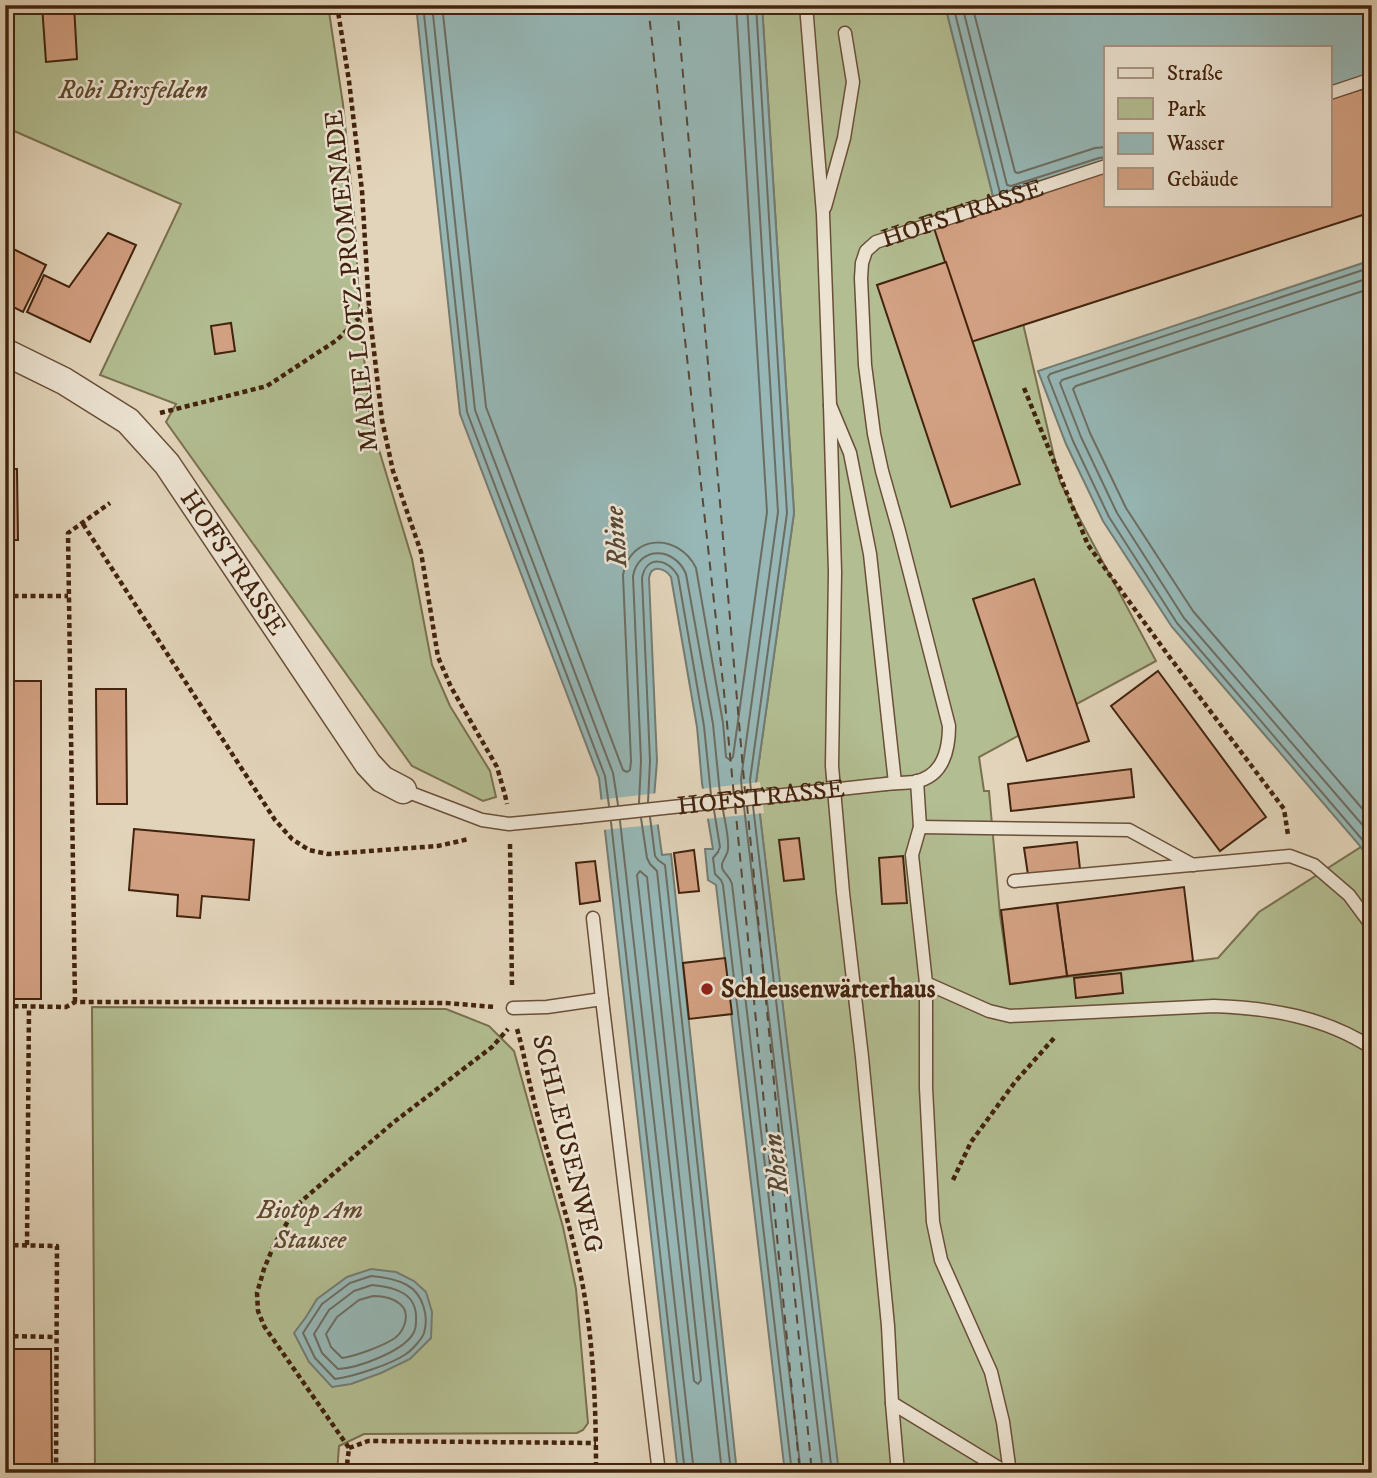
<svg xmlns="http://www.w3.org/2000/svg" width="1377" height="1478" viewBox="0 0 1377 1478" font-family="'IM FELL DW Pica',serif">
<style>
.green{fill:#b2bd91;stroke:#7a704f;stroke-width:2}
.water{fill:#96b7b6;stroke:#747c72;stroke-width:2}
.pier{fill:#e2d4ba}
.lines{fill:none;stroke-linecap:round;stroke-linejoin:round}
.shore{stroke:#6c6d62;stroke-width:2}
.ferry{stroke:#574837;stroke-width:2;stroke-dasharray:9 7;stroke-linecap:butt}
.building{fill:#d2a082;stroke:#42230d;stroke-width:2}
.lane-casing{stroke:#6a4f38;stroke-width:15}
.street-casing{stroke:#6a4f38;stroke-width:29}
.path{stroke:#42230d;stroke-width:4.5;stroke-dasharray:5 3.5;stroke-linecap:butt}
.lane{stroke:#ece3d2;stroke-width:12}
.street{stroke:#ece3d2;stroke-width:26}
.lane-bridge-casing{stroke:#6a4f38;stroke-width:15;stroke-linecap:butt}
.lane-bridge{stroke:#ece3d2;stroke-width:12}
.poi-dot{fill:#8f2418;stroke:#ece3d2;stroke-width:2.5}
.labels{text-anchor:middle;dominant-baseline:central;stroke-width:5;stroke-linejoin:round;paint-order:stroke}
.park-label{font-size:26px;font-style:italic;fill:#5e4a2e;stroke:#ece3d2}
.street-label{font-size:26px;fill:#42230d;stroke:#ece3d2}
.poi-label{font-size:26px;font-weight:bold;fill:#42230d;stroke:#ece3d2;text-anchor:start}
.water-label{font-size:28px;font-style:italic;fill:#574837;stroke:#ece3d2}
</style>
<rect width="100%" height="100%" fill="#e2d4ba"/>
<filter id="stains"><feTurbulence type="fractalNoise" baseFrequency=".00286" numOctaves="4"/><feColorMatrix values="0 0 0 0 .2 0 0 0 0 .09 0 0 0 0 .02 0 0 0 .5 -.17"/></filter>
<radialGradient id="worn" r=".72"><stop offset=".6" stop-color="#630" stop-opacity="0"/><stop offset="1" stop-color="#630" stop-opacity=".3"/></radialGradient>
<g class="green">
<path d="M5,5H328L343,104L355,224L359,304L370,420L412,559L432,665L450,706L490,771L496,797L483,801L412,766L166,422L176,404L100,375L181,204L5,127Z"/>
<path d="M762,5H945L996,208L1060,482L1156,661L979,757L984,791H989L1000,915L1010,984L1218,958L1259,912L1361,847L1372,864V1473H838L756,782L794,513Z"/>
<path d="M92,1007L446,1009L489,1026L514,1051L563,1227L576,1289L588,1423L583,1430L577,1433L364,1434L339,1446L337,1473H95Z"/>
</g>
<g class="water">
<path d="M416,5H762L794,513L756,782L839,1473H785L716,885L708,880L705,849H713L702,783L697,727L671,577C665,568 651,564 649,578L657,761L654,798L662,855L671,854L737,1473H678L599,778L460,414Z"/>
<path d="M945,5H1372V86L1330,99V47H1106V172L996,208Z"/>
<path d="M1372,260V864L1361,847L1172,627L1103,521L1066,444L1038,371Z"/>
<path d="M371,1269L396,1272L414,1281L426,1292L432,1312L431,1338L410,1359L381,1373L351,1384L332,1387L309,1362L294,1333L306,1317L317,1299L347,1277Z"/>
</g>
<g class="pier">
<path d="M760,782L764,813L705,819L700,789Z"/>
<path d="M658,793L662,824L602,830L598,800Z"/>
</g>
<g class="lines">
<g class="shore">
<path d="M423,5L467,412L605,776L609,806"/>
<path d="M432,5L475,410L613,773L618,805"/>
<path d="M442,5L486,407L623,770L627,772L630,770L631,761L623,575C630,533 679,533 696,568L723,723L726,757L730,760L733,757L767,512L736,5"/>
<path d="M953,5L1000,193"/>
<path d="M962,5L1007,185L1011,186L1099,158L1106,157"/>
<path d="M972,5L1015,172L1018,173L1095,148L1106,147"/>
<path d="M1372,267L1050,374L1048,377L1073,441L1109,517L1177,623L1372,851"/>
<path d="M1372,277L1062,380L1060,383L1081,437L1117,513L1184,618L1372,836"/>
<path d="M1372,288L1076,386L1073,389L1090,433L1126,508L1193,611L1372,820"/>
<path d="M751,791L750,780L787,513L756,5"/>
<path d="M742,792L741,779L778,512L747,5"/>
<path d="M648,802L650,761L642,578C646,555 668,558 678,576L704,726L711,795"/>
<path d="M639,803L641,761L633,576C639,545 675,547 686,574L713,724L720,794"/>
<path d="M753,806L832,1473"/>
<path d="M744,807L823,1473"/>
<path d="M714,810L720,847L718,852L713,858L715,874L721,880L723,885L792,1473"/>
<path d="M723,810C725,822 729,836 728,849C728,856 719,862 723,870C726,875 730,877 732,884L801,1473"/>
<path d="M650,817L655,856L658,860L665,865L731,1473"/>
<path d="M641,818L647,858L650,864L657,871L722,1473"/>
<path d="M620,821L694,1473"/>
<path d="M611,822L685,1473"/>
<path d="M640,871L647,877L701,1380L698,1384L694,1381L637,875Z"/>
<path d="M371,1276C384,1277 396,1279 407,1285C423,1294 429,1316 424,1333C422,1339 412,1350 406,1354C392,1364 352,1377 335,1379L315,1358L303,1333L322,1304L350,1283Z"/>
<path d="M372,1285C395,1287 418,1293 416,1321C416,1324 415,1330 414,1332C405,1351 358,1368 338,1369L322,1353L314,1334L329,1310L354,1291Z"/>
<path d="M373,1296C382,1296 392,1297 400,1304C411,1313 405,1330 395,1338C383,1346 356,1356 342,1358L331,1347L326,1334L337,1317L359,1300Z"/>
</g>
<g class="ferry">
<path d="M648,5L724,692L734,796"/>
<path d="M677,5L745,792"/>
<path d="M735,805L800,1473"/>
<path d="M747,805L812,1473"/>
</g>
</g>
<g class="building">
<path d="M42,5H74L77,59L46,62Z"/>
<path d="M162,5H198V6L162,9Z"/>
<path d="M1372,86V212L971,342L934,228L1106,172V205H1330V99Z"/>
<path d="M108,233L136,245L90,342L27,312L44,275L69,287Z"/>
<path d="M5,245L46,265L23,312L5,303Z"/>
<path d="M946,262L1020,484L951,507L877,285Z"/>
<path d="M231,323L235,351L215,354L211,326Z"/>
<path d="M5,469H17L18,540H5Z"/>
<path d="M1034,579L1089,741L1027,761L973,599Z"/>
<path d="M1158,671L1266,817L1220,851L1111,706Z"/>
<rect x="5" y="681" width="36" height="318"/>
<path d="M96,689H126L127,804H97Z"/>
<path d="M1131,769L1134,797L1011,811L1008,784Z"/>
<path d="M134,829L254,840L249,900L202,896L200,918L177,916L178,895L129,890Z"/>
<path d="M799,838L804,879L784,881L779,840Z"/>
<path d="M1077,842L1080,869L1028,875L1024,848Z"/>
<path d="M694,850L699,891L679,893L674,853Z"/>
<path d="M903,856L907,903L882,904L879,858Z"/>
<path d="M595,861L600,901L580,904L576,863Z"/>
<path d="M1184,887L1193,961L1067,976L1057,903Z"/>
<path d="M1057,903L1067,976L1010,984L1001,910Z"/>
<path d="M725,958L732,1014L689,1019L683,963Z"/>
<path d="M1121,973L1123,993L1076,998L1074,978Z"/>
<rect x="5" y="1141" width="6" height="65"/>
<path d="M5,1349H51L52,1473H5Z"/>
</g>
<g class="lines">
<defs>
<g id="lane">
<path d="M806,5L823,214L830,405L850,453L870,554L895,783"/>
<path d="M1330,93L1372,79"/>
<path d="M825,207L844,138L853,82L845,33"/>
<path d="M830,405L835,572L832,766L843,893L862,1057L888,1326L892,1403L1007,1473"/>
<path d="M917,781L920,827L912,855L926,983L989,1011L1010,1016L1214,1006C1270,1008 1325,1017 1372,1048"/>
<path id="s1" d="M886,784C895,783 905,783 914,782C943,777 949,750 949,726L899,531L882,471L874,434L865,365L861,278L862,263L866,251L876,242L1106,166"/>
<path d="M403,790L482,820L509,824L580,817"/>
<path d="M920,827L1129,830L1193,865"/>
<path d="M1014,881L1290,856L1314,865L1349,895L1372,926"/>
<path d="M593,918L602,999"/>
<path d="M926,983V1088L933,1222L941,1260L991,1372L1003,1422L1010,1473"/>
<path d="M513,1008L547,1007L602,999L659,1473"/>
<path d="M892,1403L898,1473"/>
</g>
<g id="street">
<path id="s2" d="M5,352L64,381L128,421L167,464L368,764L382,779L403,790"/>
</g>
</defs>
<use href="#lane" class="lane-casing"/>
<use href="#street" class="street-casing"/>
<g class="path">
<path d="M337,5L349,81L362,191L369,308L382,420L393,471L421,552L438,657L451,687L497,767L505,795L507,804"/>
<path d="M1024,388L1088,545L1168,655L1284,809L1288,835"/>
<path d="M160,413L267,386L337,340L369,308"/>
<path d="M83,524L275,820L292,839L309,850L328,854L438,846L469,839"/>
<path d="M5,596H68"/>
<path d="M510,844L512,986"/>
<path d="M75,1002L68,533L110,503"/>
<path d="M5,1006L66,1007L75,1002H354L446,1003L495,1007"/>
<path d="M517,1029C524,1052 527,1074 533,1097C548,1160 571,1222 583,1287C594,1348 596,1411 596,1473"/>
<path d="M953,1180L971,1142L1015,1082L1055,1037"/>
<path d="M5,1245L57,1246L56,1473"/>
<path d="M27,1245L29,1007"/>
<path d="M5,1336L56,1337"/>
<path d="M349,1448L368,1441L596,1443"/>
<path d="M346,1473L349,1448L264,1326L258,1311L257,1293L264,1269L274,1245L298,1204L394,1122L492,1047L508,1029"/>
</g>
<use href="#lane" class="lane"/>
<use href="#street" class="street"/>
<defs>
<g id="lane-bridge">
<path id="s3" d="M580,817L886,784"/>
</g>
</defs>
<use href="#lane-bridge" class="lane-bridge-casing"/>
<use href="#lane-bridge" class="lane-bridge"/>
</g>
<circle class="poi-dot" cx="707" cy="989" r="7"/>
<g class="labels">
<g class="park-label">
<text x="133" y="90">Robi Birsfelden</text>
<text x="310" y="1210">Biotop Am<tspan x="310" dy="30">Stausee</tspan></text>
</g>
<g class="street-label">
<text stroke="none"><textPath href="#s1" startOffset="691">HOFSTRASSE</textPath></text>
<text transform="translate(352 281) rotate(-96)">MARIE LOTZ-PROMENADE</text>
<text stroke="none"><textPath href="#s2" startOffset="318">HOFSTRASSE</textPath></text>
<text stroke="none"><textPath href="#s3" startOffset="182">HOFSTRASSE</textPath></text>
<text transform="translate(567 1144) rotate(76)">SCHLEUSENWEG</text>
</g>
<g class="poi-label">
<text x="721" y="989">Schleusenwärterhaus</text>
</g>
<g class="water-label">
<text transform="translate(616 537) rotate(-94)">Rhine</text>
<text transform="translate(776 1164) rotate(-97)">Rhein</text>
</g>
</g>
<rect width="1377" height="1478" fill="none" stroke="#e2d4ba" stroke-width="28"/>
<rect x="7" y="7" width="1363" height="1464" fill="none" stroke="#42230d" stroke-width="3.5"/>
<rect x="14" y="14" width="1349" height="1450" fill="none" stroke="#42230d" stroke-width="2"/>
<rect x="1104" y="46" width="228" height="161" fill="#ece3d2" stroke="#a89683" stroke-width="2"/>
<rect x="1118" y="68" width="35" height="10" fill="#ece3d2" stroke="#a89683" stroke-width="2"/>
<text x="1167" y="80" font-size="21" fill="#42230d">Straße</text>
<rect x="1118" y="98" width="35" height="21" fill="#b2bd91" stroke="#a89683" stroke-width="2"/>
<text x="1167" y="116" font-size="21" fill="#42230d">Park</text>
<rect x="1118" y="133" width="35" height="21" fill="#96b7b6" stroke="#a89683" stroke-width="2"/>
<text x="1167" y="150" font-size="21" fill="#42230d">Wasser</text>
<rect x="1118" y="168" width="35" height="21" fill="#d2a082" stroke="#a89683" stroke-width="2"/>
<text x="1167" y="186" font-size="21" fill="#42230d">Gebäude</text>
<rect width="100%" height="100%" filter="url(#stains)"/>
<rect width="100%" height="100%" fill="url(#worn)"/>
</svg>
